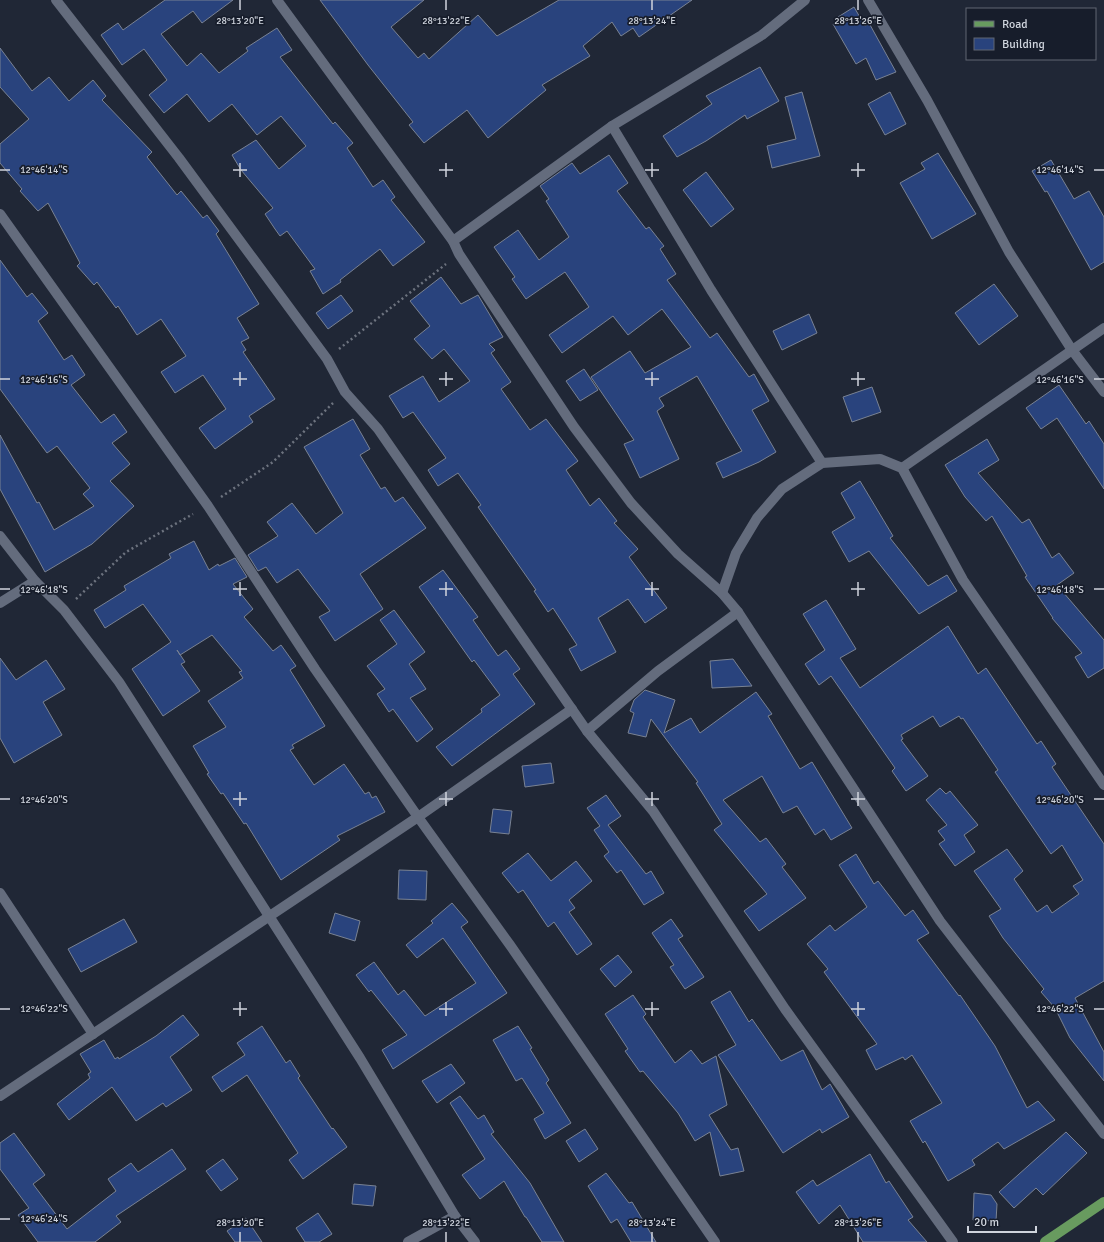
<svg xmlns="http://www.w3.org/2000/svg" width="1104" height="1242" viewBox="0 0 1104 1242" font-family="Signika,sans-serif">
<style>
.building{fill:#29437d;stroke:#798293}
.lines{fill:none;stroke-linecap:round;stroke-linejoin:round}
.path{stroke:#6d737f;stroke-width:2.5;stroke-dasharray:2 3;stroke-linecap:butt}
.minor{stroke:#646c7d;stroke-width:10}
.major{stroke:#689b5f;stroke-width:10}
.ticks{fill:none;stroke:#cfd4dd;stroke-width:1.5}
.ticks-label{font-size:10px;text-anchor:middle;fill:#cfd4dd;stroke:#171d2b;stroke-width:3.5;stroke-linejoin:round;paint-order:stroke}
</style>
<rect width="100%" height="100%" fill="#202736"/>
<g class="building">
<path d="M165,0H233L202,23L193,11L161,34L187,66L201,53L219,73L248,51L246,48L277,28L292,50L280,57L333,124L335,122L353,143L347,148L373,187L383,180L395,197L391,200L425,242L393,266L380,249L340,280L341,282L323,294L310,271L315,269L287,231L280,236L275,229L265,214L273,208L241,170L232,155L256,140L279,169L306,146L281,116L257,135L232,104L209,122L187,94L164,113L149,95L167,80L144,49L122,65L101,35L118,23L123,30Z"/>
<path d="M320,0H424L391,27L418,58L424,53L429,59L478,15L497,36L559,0H692L639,37L633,28L621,36L612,22L583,46L590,56L542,85L546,90L488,138L467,110L424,143L409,125L413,122L368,65Z"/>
<path d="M854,7L865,26L869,23L896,72L876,80L866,58L856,64L833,24L840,20L838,17Z"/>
<path d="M0,48L32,91L49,77L69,101L93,80L106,96L102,100L152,152L147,157L177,195L181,191L203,218L207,215L219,231L216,234L259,304L237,318L249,338L241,342L246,350L243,352L275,399L249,416L253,422L215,449L199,428L226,409L203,375L175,393L161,372L186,356L161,319L137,335L118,306L116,308L97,282L94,285L77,266L80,263L48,203L38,211L20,191L22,189L0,163V144L29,119L0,87Z"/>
<path d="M760,67L779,101L747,119L745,115L706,141L677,157L663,136L712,104L706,96Z"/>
<path d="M802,92L820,156L772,168L767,146L796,139L785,97Z"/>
<path d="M890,92L906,124L885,135L868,104Z"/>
<path d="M938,153L976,214L932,239L900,183L925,169L921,163Z"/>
<path d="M609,155L628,183L617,191L646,229L649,227L664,246L660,249L676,274L667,280L710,338L717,333L749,377L754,374L769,401L752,410L776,452L759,462L723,478L716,463L742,451L697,376L659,398L664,406L657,411L679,459L640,478L624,444L634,440L591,377L630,351L645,373L691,347L662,309L628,335L613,316L562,353L549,335L589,307L565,272L526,299L512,279L515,277L494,247L518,230L539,260L569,237L546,201L549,199L540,186L572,163L580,174Z"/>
<path d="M1051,160L1074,199L1089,191L1104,217V262L1091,270L1047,191L1045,192L1032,171Z"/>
<path d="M706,172L734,209L711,227L683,190Z"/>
<path d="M0,260L27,297L32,293L48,313L38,321L64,360L72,355L85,375L71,385L101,423L114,414L127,432L112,443L130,464L110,481L134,506L92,544L45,572L0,489V435L37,503L39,502L54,530L94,506L83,494L90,488L57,446L47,453L0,389Z"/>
<path d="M441,277L461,304L478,295L503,337L489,344L495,350L491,353L511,382L501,389L530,430L546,419L578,461L566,470L590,506L599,498L617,521L614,523L638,549L629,557L667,608L645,623L628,599L598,618L616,652L581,671L569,649L577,645L553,608L548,612L534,591L536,590L478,507L481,505L458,473L438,486L428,470L446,458L413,412L403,418L389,396L423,376L439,402L470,381L444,349L432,359L414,339L430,326L410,301Z"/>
<path d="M994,284L1018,316L979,345L955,313Z"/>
<path d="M341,295L353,311L328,329L316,313Z"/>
<path d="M809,314L817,333L782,350L773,331Z"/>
<path d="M584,369L598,390L580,401L566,381Z"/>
<path d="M1059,385L1086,424L1089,421L1104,444V489L1057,418L1041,429L1026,408Z"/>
<path d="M872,387L881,412L852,422L843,397Z"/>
<path d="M353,419L370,449L360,455L381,489L385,487L395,502L403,497L426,528L360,574L383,609L335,641L319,617L330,611L298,569L277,583L266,567L258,571L248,555L278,536L267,522L292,503L316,534L343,513L304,447Z"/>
<path d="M987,439L999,460L978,473L1022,523L1029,519L1052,558L1059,553L1074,573L1057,585L1104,640V668L1088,678L1075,657L1082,653L1052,618H1053L1025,577L1027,576L992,516L986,521L965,497L945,465Z"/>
<path d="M860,481L893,536L890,538L928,586L947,575L957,591L919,614L869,551L849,562L832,532L855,518L841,493Z"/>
<path d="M194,541L209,570L218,564L219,566L235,558L247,577L233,584L253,609L244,617L273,651L281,645L296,666L290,670L325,726L292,745L294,748L290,750L314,785L344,764L365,794L369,792L372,798L376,796L385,812L337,836L340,840L281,880L246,823L244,824L223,793L221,794L207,774L209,773L193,746L226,727L208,701L243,678L239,672L242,671L212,635L180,655L177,650L185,662L181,664L200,691L163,716L132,669L171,642L143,604L105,628L94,610L126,590L124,586L171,558L169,554Z"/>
<path d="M443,570L478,617L473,620L498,656L506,650L520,669L513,674L535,704L452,766L436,747L482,712L481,709L500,695L474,660L472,662L419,587Z"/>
<path d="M826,600L856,649L840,658L860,688L948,626L978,674L986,668L1037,744L1041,741L1056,764L1052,767L1104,844V981L1075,998L1104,1052V1081L1070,1038L1055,1008L1041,992L1044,989L1003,938L989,916L1001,909L974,871L1007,849L1023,871L1014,879L1037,912L1047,905L1052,913L1079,894L1073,886L1083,880L1062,845L1051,854L995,772L998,770L963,718L961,719L959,716L940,727L933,716L901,735L903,739L901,740L928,776L906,791L892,771L895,768L831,676L819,685L805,664L825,650L803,614Z"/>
<path d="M394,610L425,652L409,664L426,689L410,698L433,729L417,742L393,709L389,712L377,694L385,689L367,666L397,644L380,620Z"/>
<path d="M0,658L16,680L46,660L65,689L43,702L62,735L14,763L0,738Z"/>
<path d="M733,659L752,686L712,688L710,661Z"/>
<path d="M645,690L675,700L664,733L691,718L700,733L756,692L772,714L768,716L800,769L812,762L852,828L831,840L824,829L815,835L797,806L783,813L762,776L723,800L760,842L766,838L786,864L782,867L806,898L759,931L744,911L767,894L714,830L722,824L696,783L698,782L651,719L646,737L628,733L634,713L630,711L634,700Z"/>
<path d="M551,763L554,783L525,787L522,766Z"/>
<path d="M940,788L946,794L950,791L978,825L964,835L975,852L955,866L939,844L945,840L938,831L947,825L926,800Z"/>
<path d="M606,795L621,816L608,825L646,874L651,871L664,893L644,905L621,870L617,873L604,856L609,852L594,830L600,826L587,808Z"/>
<path d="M493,809L512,811L509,834L490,832Z"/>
<path d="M528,853L551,881L576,861L592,881L569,900L575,908L569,912L592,944L577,955L554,922L548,927L523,890L518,893L502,873Z"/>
<path d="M856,854L874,884L878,881L905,916L913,910L929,933L917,940L959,996L960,995L995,1046L1027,1108L1038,1101L1055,1120L1004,1149L998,1142L972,1160L975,1165L948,1181L925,1141L923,1143L910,1121L942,1103L912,1055L905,1060L903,1057L876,1070L866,1050L877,1044L824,972L828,969L807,944L830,925L835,931L867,907L839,865Z"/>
<path d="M399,870L427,871L426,900L398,899Z"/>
<path d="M452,903L468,922L461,927L507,993L393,1069L382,1050L407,1035L371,990L369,992L356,975L374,962L398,995L404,990L425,1016L476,983L443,938L417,958L406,945L433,923L431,921Z"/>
<path d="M335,913L360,921L355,941L329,933Z"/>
<path d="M124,919L137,942L81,972L68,949Z"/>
<path d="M671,919L683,936L678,939L704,977L685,989L670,967L674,965L652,933Z"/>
<path d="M618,955L632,972L615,987L600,969Z"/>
<path d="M730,991L749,1022L752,1019L781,1061L803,1050L822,1090L830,1084L849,1117L822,1133L820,1129L783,1153L718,1055L736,1045L711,1002Z"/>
<path d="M633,995L646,1014L643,1017L675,1063L691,1050L702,1064L716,1056L727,1105L709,1115L731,1150L738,1148L744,1171L720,1176L710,1132L695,1141L678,1113L643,1071L640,1072L625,1051L628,1049L605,1014Z"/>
<path d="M183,1015L199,1035L170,1057L192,1090L166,1107L163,1103L136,1121L112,1087L69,1120L57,1104L90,1078L88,1074L91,1072L80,1054L104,1040L115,1059L118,1057L119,1059L156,1036Z"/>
<path d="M262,1026L286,1063L290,1060L300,1076L298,1078L332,1129L333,1128L347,1147L303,1179L289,1160L298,1153L247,1075L222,1092L212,1077L245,1055L237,1043Z"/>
<path d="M518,1026L532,1048L530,1049L549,1080L546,1083L571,1123L545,1139L534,1119L544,1113L522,1078L516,1081L493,1040Z"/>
<path d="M451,1064L465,1083L437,1103L422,1081Z"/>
<path d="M460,1096L478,1119L484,1115L494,1132L491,1134L530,1183L564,1242H542L526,1217H525L504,1181L480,1199L462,1175L485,1159L450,1103Z"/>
<path d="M585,1129L598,1149L579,1162L566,1141Z"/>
<path d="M1066,1132L1087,1153L1043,1195L1036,1188L1014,1208L999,1192Z"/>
<path d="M14,1133L45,1175L33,1184L67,1229L116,1191L108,1179L131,1163L138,1172L172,1149L186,1169L116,1216L121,1222L95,1242H38L18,1215L29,1208L0,1169V1143Z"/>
<path d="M870,1154L886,1183L889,1181L913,1217L908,1220L927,1242H863L840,1205L819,1224L796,1192L813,1180L817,1186Z"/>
<path d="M223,1159L238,1179L221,1191L206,1171Z"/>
<path d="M606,1173L629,1203L632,1202L656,1242H631L617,1219L611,1223L588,1186Z"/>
<path d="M354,1184L376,1186L373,1206L352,1204Z"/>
<path d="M974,1193L991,1195L997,1204L996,1221L973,1220Z"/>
<path d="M318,1213L332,1234L319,1242H305L296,1228Z"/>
<path d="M246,1218L262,1242H235L227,1231Z"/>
</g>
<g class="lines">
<g class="path">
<path d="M339,349L446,264"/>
<path d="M221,497L273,462L333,403"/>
<path d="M76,599L126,552L193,514"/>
</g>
<g class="minor">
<path d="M56,0L179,158L327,359L345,392L378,429L587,731L653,811L785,1009L953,1242"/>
<path d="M277,0L453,241L459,254L574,427L631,503L678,554L722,593L738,612L940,921L1104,1134"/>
<path d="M868,0L927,100L1009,252L1072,350L1104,392"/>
<path d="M612,126L711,290L822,463"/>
<path d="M0,214L208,506L315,669L418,817L510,945L715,1242"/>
<path d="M453,241L612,126L762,35L805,0"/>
<path d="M902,468L1104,328"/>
<path d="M0,536L35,581L64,610L119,682L360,1058L455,1216L475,1242"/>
<path d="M722,593L736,553L757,518L782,489L822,463L880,459L902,468L963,580L1104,785"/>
<path d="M0,603L35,581"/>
<path d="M587,731L658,671L738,612"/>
<path d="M0,893L93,1034"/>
<path d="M0,1096L418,817L572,709"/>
<path d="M408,1242L455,1216"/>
</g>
<path class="major" d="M1045,1242L1104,1202"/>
</g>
<path class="ticks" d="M240,0V10M446,0V10M652,0V10M858,0V10M240,163V177M446,163V177M652,163V177M858,163V177M0,170H10M233,170H247M439,170H453M645,170H659M851,170H865M1094,170H1104M240,372V386M446,372V386M652,372V386M858,372V386M0,379H10M233,379H247M439,379H453M645,379H659M851,379H865M1094,379H1104M240,582V596M446,582V596M652,582V596M858,582V596M0,589H10M233,589H247M439,589H453M645,589H659M851,589H865M1094,589H1104M240,792V806M446,792V806M652,792V806M858,792V806M0,799H10M233,799H247M439,799H453M645,799H659M851,799H865M1094,799H1104M240,1002V1016M446,1002V1016M652,1002V1016M858,1002V1016M0,1009H10M233,1009H247M439,1009H453M645,1009H659M851,1009H865M1094,1009H1104M0,1219H10M240,1232V1242M446,1232V1242M652,1232V1242M858,1232V1242"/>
<g class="ticks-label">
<text x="240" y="24">28°13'20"E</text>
<text x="446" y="24">28°13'22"E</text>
<text x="652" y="24">28°13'24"E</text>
<text x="858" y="24">28°13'26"E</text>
<text x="44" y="173">12°46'14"S</text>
<text x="1060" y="173">12°46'14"S</text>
<text x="44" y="383">12°46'16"S</text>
<text x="1060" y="383">12°46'16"S</text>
<text x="44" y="593">12°46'18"S</text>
<text x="1060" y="593">12°46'18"S</text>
<text x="44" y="803">12°46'20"S</text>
<text x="1060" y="803">12°46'20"S</text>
<text x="44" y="1012">12°46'22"S</text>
<text x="1060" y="1012">12°46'22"S</text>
<text x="44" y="1222">12°46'24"S</text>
<text x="240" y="1226">28°13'20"E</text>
<text x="446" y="1226">28°13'22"E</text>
<text x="652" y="1226">28°13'24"E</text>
<text x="858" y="1226">28°13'26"E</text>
</g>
<rect x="966" y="8" width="130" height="52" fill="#171d2b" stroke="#616672"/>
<rect x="974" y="21" width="20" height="6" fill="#689b5f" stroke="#616672"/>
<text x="1002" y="28" font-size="12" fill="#cfd4dd">Road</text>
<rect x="974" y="38" width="20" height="12" fill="#29437d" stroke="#616672"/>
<text x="1002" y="48" font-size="12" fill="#cfd4dd">Building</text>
<path d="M968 1226v6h68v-6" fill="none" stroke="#cfd4dd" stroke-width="2"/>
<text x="974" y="1226" font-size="12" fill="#cfd4dd" stroke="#171d2b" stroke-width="3" paint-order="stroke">20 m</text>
</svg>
